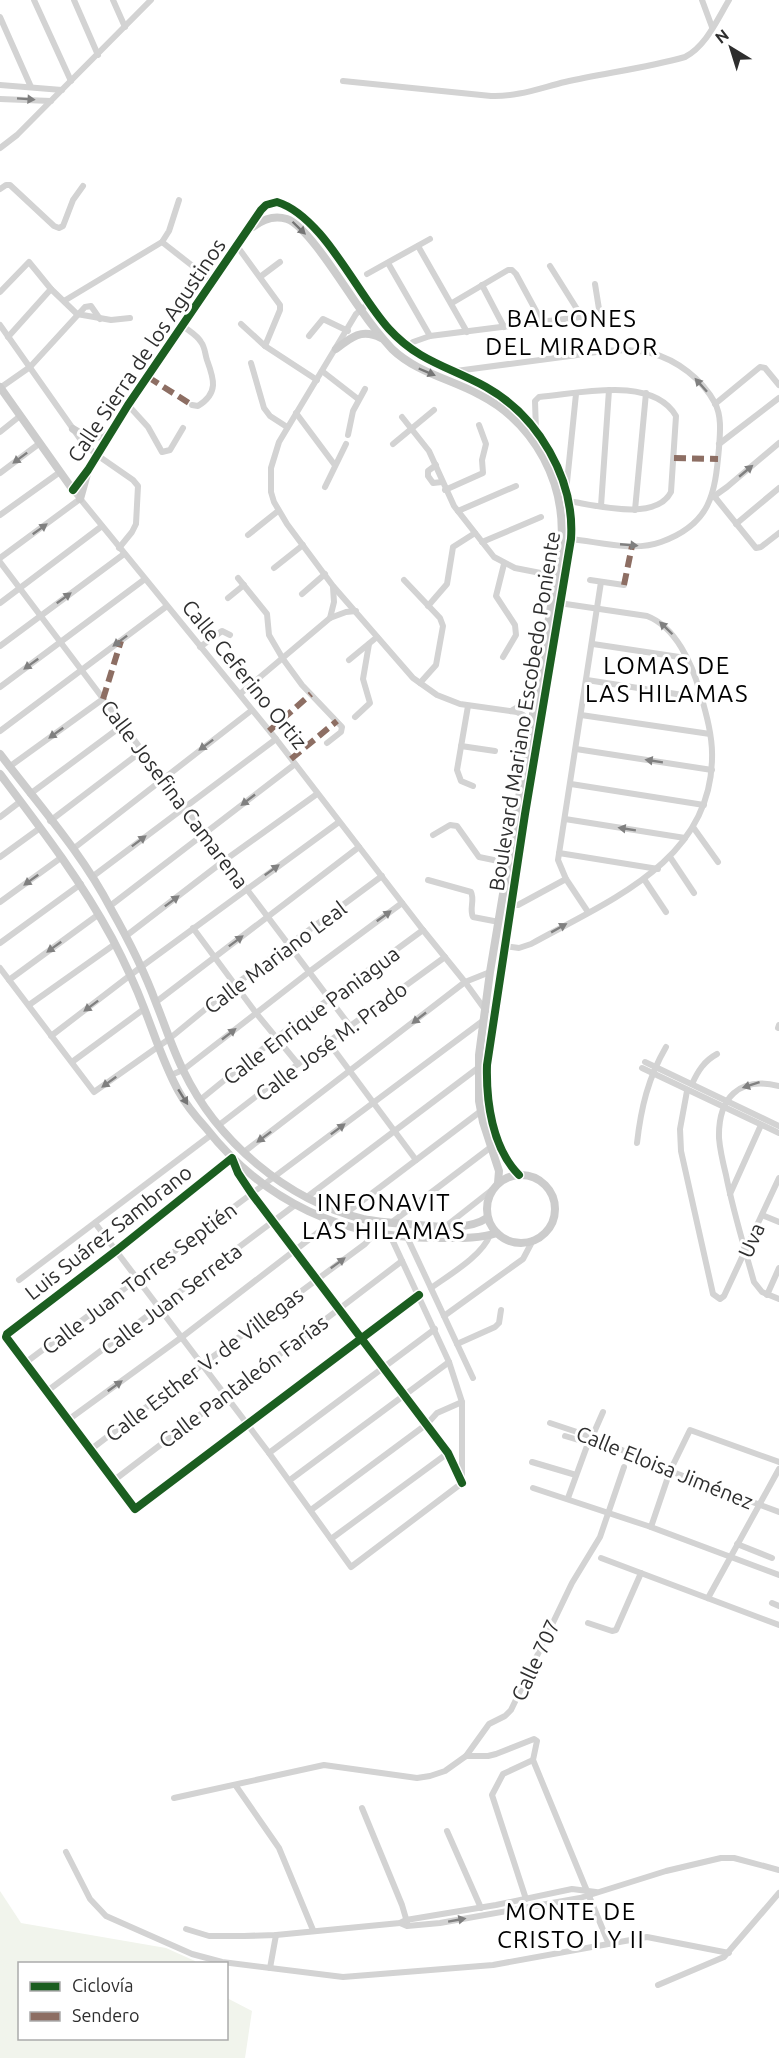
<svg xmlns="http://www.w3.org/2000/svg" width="779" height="2058" viewBox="0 0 779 2058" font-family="Ubuntu,sans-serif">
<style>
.green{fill:#f1f4ec}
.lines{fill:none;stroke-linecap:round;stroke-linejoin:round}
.street{stroke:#d3d3d3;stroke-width:6}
.secondary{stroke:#ccc;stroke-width:8}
.quiet{stroke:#8d6e63;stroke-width:6;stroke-dasharray:12 6;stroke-linecap:butt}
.cycleway-casing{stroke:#fff;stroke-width:11}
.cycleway{stroke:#1b5e20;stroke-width:8}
.oneway{fill:#808080}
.oneway2{fill:#757575}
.labels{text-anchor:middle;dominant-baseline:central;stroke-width:6;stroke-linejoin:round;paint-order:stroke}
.street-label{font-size:21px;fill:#2e2e2e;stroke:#fff}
.quarter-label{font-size:24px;letter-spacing:1.5px;fill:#000;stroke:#fff}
</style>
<rect width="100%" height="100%" fill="#fff"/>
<path class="green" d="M0,1891L21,1923L166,1948L195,1961L196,1963L20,1964V2038H226L227,1998L252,2011L245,2058H0Z"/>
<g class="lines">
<g class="street">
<path d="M34,0L71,81"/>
<path d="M74,0L98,55"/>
<path d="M113,0L125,27"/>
<path d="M702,0L712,27"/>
<path d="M0,17L31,87"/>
<path d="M343,81L491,96C517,97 540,88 565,82C605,73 646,68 685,57C706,46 717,20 729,0"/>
<path d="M0,85L62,90"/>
<path d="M0,99L51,101"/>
<path d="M0,148L17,135L151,0"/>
<path d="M0,189L6,185H10L54,226L59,228L63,226L73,200L83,186"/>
<path d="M179,200L169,231L162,242L213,282"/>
<path d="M237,246L280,305V310L265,346L317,380"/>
<path d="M418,246L467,332"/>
<path d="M388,263L430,336"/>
<path d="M550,266L582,317"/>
<path d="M367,274L430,239"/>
<path d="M260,277L280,262"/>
<path d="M482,285L504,327"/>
<path d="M0,292L29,262L51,289L77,314L111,320L130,318"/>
<path d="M64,301L162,242"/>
<path d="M369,303L356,314L279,442L271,468V492L274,502L287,524L333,586L413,678L437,695L460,704L517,712L523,715L532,723"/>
<path d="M452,303L508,270H512L516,274L542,322"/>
<path d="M241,324L265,346"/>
<path d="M0,325L83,443L97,455L133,480L138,486L136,524L132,532L119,548"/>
<path d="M183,326C189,331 197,335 201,342C205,347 205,354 207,360C214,379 219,393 198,406L192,405"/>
<path d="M309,336L323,319L348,331"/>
<path d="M8,337L51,289"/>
<path d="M407,347L413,342L430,336L596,315L599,313V309L595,284"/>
<path d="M251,363L264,408L270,416L287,427"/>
<path d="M322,371L358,399"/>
<path d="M456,371C494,366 532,361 570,356C596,352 625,347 651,353C677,360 702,379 715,403C722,417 720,433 719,448C715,494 711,524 661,542C634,552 600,542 571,539"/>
<path d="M0,388L30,367L85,307L91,306L100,319"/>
<path d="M715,404L760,367L765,368L779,385"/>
<path d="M128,405L148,427L162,452L170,450L183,428"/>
<path d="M296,413L334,464"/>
<path d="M402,417L429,451L454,506L494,557L515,568L556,576"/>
<path d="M536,431L535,401L539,397C578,394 652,375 676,416L671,492C656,522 595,505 568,501"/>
<path d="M0,432L20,416"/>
<path d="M348,435L353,411L365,389"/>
<path d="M393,444L434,410"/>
<path d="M719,444L779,398"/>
<path d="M436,465L428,471V476L433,483L442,482"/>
<path d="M0,473L40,443"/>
<path d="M325,487L346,444"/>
<path d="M73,490L276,739L423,930L465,982L486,1011"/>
<path d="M445,490L483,473L482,460L486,444L479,425"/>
<path d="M566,492L576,394"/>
<path d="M714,496L756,548L761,547L779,533"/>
<path d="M713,497L727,487L779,443"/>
<path d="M601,506L609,390"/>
<path d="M635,510L646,393"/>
<path d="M458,511L516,486"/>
<path d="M0,515L60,472"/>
<path d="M736,524L779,488"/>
<path d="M248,535L278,511"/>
<path d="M482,542L541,517"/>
<path d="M0,558L80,499"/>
<path d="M0,562L350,1026"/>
<path d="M274,568L303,545"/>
<path d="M238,578L267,614L269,635L283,659L302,685L342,727L341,732L327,743"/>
<path d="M404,580L440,618L443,626L436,665L420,683"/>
<path d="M590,580L624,585"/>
<path d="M302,594L325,574"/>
<path d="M228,598L244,585"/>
<path d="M0,603L102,526"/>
<path d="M428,606L447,584L453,547L475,533"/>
<path d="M330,618L334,602L333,587"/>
<path d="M593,644L686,658"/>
<path d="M0,646L124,554"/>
<path d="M200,647L222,631L230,635"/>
<path d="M503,657L516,635L515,625L496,596L504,564"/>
<path d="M349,660L377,637"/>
<path d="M587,680L702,698"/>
<path d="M0,687L145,579"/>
<path d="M240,694L330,618L346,612L356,611"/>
<path d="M468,706L457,770L461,781L473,786"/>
<path d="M511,711L536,696"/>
<path d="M581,715L710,734"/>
<path d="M355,717L370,703L363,679L369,644"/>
<path d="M0,731L167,606"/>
<path d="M461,746L495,751"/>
<path d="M576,749L712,770"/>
<path d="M9,767L103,699"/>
<path d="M571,784L704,805"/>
<path d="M30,794L123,725"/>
<path d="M0,817L21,801"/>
<path d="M565,819L685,838"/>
<path d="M50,821L142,751"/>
<path d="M693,827L718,862"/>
<path d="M433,835L450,825L457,826L479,857L508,863"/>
<path d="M73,849L252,710"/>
<path d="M559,853L658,869"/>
<path d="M0,857L40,828"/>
<path d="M670,857L694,893"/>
<path d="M92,877L276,739"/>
<path d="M644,879L666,912"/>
<path d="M428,880L471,892C475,900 469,909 473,917L499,922"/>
<path d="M0,902L62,857"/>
<path d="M511,905H518L566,879"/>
<path d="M110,906L295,764"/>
<path d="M588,912L566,879L558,860L601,582"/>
<path d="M193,928L256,1013L298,1064"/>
<path d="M126,936L225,860L317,794"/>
<path d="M0,943L81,884"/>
<path d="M505,946L519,948L531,944C608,901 710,862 712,759C713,737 706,713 700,692C692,664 676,627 647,616L559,603"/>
<path d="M0,968L94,1092L169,1039L236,984L382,876"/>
<path d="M9,980L99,914"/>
<path d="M156,1002L359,847"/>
<path d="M29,1005L115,944"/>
<path d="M778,1028L779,1025"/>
<path d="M51,1036L141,967L339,822"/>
<path d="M329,1043L416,1160"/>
<path d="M72,1062L144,1009"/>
<path d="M645,1062L779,1126"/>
<path d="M642,1068L779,1133"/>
<path d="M171,1075L183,1070L309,972L402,903"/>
<path d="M692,1084C698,1071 704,1061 717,1054"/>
<path d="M779,1086C739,1076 718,1098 719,1138C720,1150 723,1163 726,1175C733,1211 744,1246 754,1282L762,1292L779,1299"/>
<path d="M687,1091L680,1129L681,1151L713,1294L720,1299L724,1296L779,1178"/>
<path d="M200,1100L276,1038L423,930"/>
<path d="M219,1125L298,1064L445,957"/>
<path d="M637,1143C641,1108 648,1078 666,1047"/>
<path d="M244,1152L465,982L490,972"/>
<path d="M730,1194L761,1125"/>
<path d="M307,1197L478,1068"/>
<path d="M346,1213L481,1111"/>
<path d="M762,1215L779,1222"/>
<path d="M95,1223L269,1453L351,1567L462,1483"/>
<path d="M391,1223L491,1147"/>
<path d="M446,1226L493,1189"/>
<path d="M390,1235L449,1362L462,1402V1479"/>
<path d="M407,1237L473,1378"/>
<path d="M19,1280L211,1135"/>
<path d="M431,1288C449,1275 482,1256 490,1235"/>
<path d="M419,1295L135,1509L6,1337L7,1334L117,1250L232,1158L238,1173L252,1194L448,1453L462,1483"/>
<path d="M767,1295L779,1268"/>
<path d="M444,1316L523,1259L533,1240"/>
<path d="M457,1344L495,1327L499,1323L501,1310"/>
<path d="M25,1363L484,1020"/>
<path d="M46,1392L295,1205"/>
<path d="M68,1420L182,1337L333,1221"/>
<path d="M550,1423L592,1437L670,1471L779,1512"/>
<path d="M565,1436L585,1442L587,1446L568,1498"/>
<path d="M592,1437L603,1412"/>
<path d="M90,1450L203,1364L365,1244L375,1233"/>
<path d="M269,1453L435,1329"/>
<path d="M532,1462L576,1475"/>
<path d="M290,1480L449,1362"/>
<path d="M113,1481L402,1261"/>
<path d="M533,1488L648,1526L779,1575"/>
<path d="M311,1510L427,1424L437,1413L462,1402"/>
<path d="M651,1527L670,1471L690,1430L779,1462"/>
<path d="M331,1539L448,1453"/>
<path d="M737,1544L772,1558"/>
<path d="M601,1558L779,1625"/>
<path d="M708,1598L779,1469"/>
<path d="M772,1603L779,1606"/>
<path d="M588,1623L612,1631L616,1630L641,1573"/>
<path d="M466,1756L489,1724L505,1716L511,1710L572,1583L600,1537L624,1467"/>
<path d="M236,1786L279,1848L313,1930"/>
<path d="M174,1798L324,1765L417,1778L430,1776L445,1771L466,1756H488L496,1754L534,1739L537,1741L533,1760L608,1942"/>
<path d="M362,1808L402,1905L407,1922"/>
<path d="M447,1831L481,1908"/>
<path d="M66,1852L90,1899L106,1916L192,1954L222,1962L343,1977L493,1965L647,1937L729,1953"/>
<path d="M526,1899L492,1795L503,1774L533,1760"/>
<path d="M400,1923L407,1926L440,1923L580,1898L666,1871L721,1858H734L779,1870"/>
<path d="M186,1929L209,1936H244L276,1935L400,1923L406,1920L496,1905L572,1889L596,1892"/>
<path d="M270,1968L276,1935"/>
<path d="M658,1985L724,1957L779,1893"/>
</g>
<g class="secondary">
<path d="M253,227C263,219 274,215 287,219C308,226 346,290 361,310C370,323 381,337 392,349C417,373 451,379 480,395C536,424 567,485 561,546L490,972L479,1055V1101L483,1122L499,1171L498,1183"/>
<path d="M336,349C351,337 362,328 381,338"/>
<path d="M0,387L73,490L88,470L128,405L261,210L266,205L277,202C323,216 357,294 389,329C419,362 450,367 486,387C538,416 575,479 571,539L525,814L487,1065C486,1101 492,1148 519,1175"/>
<path d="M73,429C87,438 96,439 111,433"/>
<path d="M80,499L87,474"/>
<path d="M0,754C38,804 82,853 111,909C128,939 144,970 156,1003C165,1025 172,1048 183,1070C217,1141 286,1200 363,1219C377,1222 393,1223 408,1224C432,1226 466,1232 487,1218"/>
<path d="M0,774C40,827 80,879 112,938C124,961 135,984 144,1008C155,1036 164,1065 179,1092C186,1105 196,1117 206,1128C264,1202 344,1239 438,1238C458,1238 478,1239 497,1233"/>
<circle cx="521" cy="1209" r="34"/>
</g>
<g class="quiet">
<path d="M148,377L192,405"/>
<path d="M674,458L718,459"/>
<path d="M624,585L632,546"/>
<path d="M103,699L121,641"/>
<path d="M269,731L311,694"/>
<path d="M291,759L337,721"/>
</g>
<defs>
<g id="cycleway">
<path d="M73,490L88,470L128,405L261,210L266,205L277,202C323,216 357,294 389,329C419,362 450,367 486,387C538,416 575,479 571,539L525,814L487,1065C486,1101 492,1148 519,1175"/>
<path d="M419,1295L135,1509L6,1337L7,1334L117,1250L232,1158L238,1173L252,1194L448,1453L462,1483"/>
</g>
</defs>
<use href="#cycleway" class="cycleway-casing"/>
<use href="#cycleway" class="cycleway"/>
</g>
<defs><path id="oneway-solid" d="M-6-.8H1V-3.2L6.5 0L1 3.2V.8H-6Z" transform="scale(1.5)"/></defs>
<g class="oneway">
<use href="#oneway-solid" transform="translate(26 99) rotate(4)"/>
<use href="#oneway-solid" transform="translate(701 385) rotate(-132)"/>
<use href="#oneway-solid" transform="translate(20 458) rotate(143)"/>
<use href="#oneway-solid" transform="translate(746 471) rotate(-40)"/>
<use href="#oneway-solid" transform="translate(40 529) rotate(-36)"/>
<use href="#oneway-solid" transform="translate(629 545) rotate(5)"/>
<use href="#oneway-solid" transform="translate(64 598) rotate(-36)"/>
<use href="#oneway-solid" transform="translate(666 628) rotate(-136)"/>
<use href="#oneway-solid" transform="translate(120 641) rotate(143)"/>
<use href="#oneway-solid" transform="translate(31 664) rotate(144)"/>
<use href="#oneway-solid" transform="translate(56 733) rotate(144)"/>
<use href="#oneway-solid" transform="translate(206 745) rotate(143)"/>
<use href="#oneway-solid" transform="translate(654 761) rotate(-171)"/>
<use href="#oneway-solid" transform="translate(248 800) rotate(142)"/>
<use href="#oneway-solid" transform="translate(627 829) rotate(-171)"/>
<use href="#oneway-solid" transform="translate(139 841) rotate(-37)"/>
<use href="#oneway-solid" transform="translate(272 870) rotate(-36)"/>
<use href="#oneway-solid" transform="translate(31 880) rotate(144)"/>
<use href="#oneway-solid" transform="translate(172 901) rotate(-37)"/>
<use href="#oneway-solid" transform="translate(384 916) rotate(-36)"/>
<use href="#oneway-solid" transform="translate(559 928) rotate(-29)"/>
<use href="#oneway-solid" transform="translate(236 941) rotate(-37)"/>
<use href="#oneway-solid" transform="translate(54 947) rotate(144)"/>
<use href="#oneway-solid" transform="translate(91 1006) rotate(143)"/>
<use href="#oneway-solid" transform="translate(419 1018) rotate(142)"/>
<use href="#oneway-solid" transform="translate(229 1034) rotate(-38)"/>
<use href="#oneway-solid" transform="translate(109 1082) rotate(144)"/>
<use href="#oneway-solid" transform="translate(751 1085) rotate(162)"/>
<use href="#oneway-solid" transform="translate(338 1129) rotate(-37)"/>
<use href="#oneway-solid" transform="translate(264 1137) rotate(143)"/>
<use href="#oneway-solid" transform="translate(338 1263) rotate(-36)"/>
<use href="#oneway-solid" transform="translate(115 1386) rotate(-36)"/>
<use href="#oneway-solid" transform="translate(457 1920) rotate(-10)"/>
</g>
<g class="oneway2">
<use href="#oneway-solid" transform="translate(299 228) rotate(44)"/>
<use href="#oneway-solid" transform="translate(427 372) rotate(23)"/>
<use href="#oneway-solid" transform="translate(183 1097) rotate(58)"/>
</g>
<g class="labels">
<g class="street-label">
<text transform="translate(146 350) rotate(-56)">Calle Sierra de los Agustinos</text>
<text transform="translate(245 674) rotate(51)">Calle Ceferino Ortiz</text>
<text transform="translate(524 711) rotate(-81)">Boulevard Mariano Escobedo Poniente</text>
<text transform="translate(175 794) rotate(53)">Calle Josefina Camarena</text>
<text transform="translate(275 957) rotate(-37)">Calle Mariano Leal</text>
<text transform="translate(311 1015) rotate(-37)">Calle Enrique Paniagua</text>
<text transform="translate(331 1041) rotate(-37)">Calle José M. Prado</text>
<text transform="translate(108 1232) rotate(-38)">Luis Suárez Sambrano</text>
<text transform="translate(751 1240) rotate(-66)">Uva</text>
<text transform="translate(139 1278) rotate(-37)">Calle Juan Torres Septién</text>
<text transform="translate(171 1299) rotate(-37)">Calle Juan Serreta</text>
<text transform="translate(204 1364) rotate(-37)">Calle Esther V. de Villegas</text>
<text transform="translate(243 1381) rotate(-37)">Calle Pantaleón Farías</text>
<text transform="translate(665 1467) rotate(22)">Calle Eloisa Jiménez</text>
<text transform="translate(535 1660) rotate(-65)">Calle 707</text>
</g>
<g class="quarter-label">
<text x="572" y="318">BALCONES<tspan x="572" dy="28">DEL MIRADOR</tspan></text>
<text x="667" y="665">LOMAS DE<tspan x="667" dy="28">LAS HILAMAS</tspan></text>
<text x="384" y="1202">INFONAVIT<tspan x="384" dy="28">LAS HILAMAS</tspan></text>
<text x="571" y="1911">MONTE DE<tspan x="571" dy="28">CRISTO I Y II</tspan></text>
</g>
</g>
<rect x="18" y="1962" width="210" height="78" fill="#ffffff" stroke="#ababab" stroke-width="1.5"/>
<rect x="30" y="1982" width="30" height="9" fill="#1b5e20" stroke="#ababab" stroke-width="1.5"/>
<text x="72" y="1992" font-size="18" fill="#2e2e2e">Ciclovía</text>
<rect x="30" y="2012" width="30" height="9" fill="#8d6e63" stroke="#ababab" stroke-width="1.5"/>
<text x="72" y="2022" font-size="18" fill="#2e2e2e">Sendero</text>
<g transform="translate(731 48) rotate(322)" stroke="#ffffff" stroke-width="4.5" paint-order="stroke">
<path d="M0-4.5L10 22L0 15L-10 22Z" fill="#2e2e2e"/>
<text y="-9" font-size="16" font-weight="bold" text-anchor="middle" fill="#2e2e2e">N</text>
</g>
</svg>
